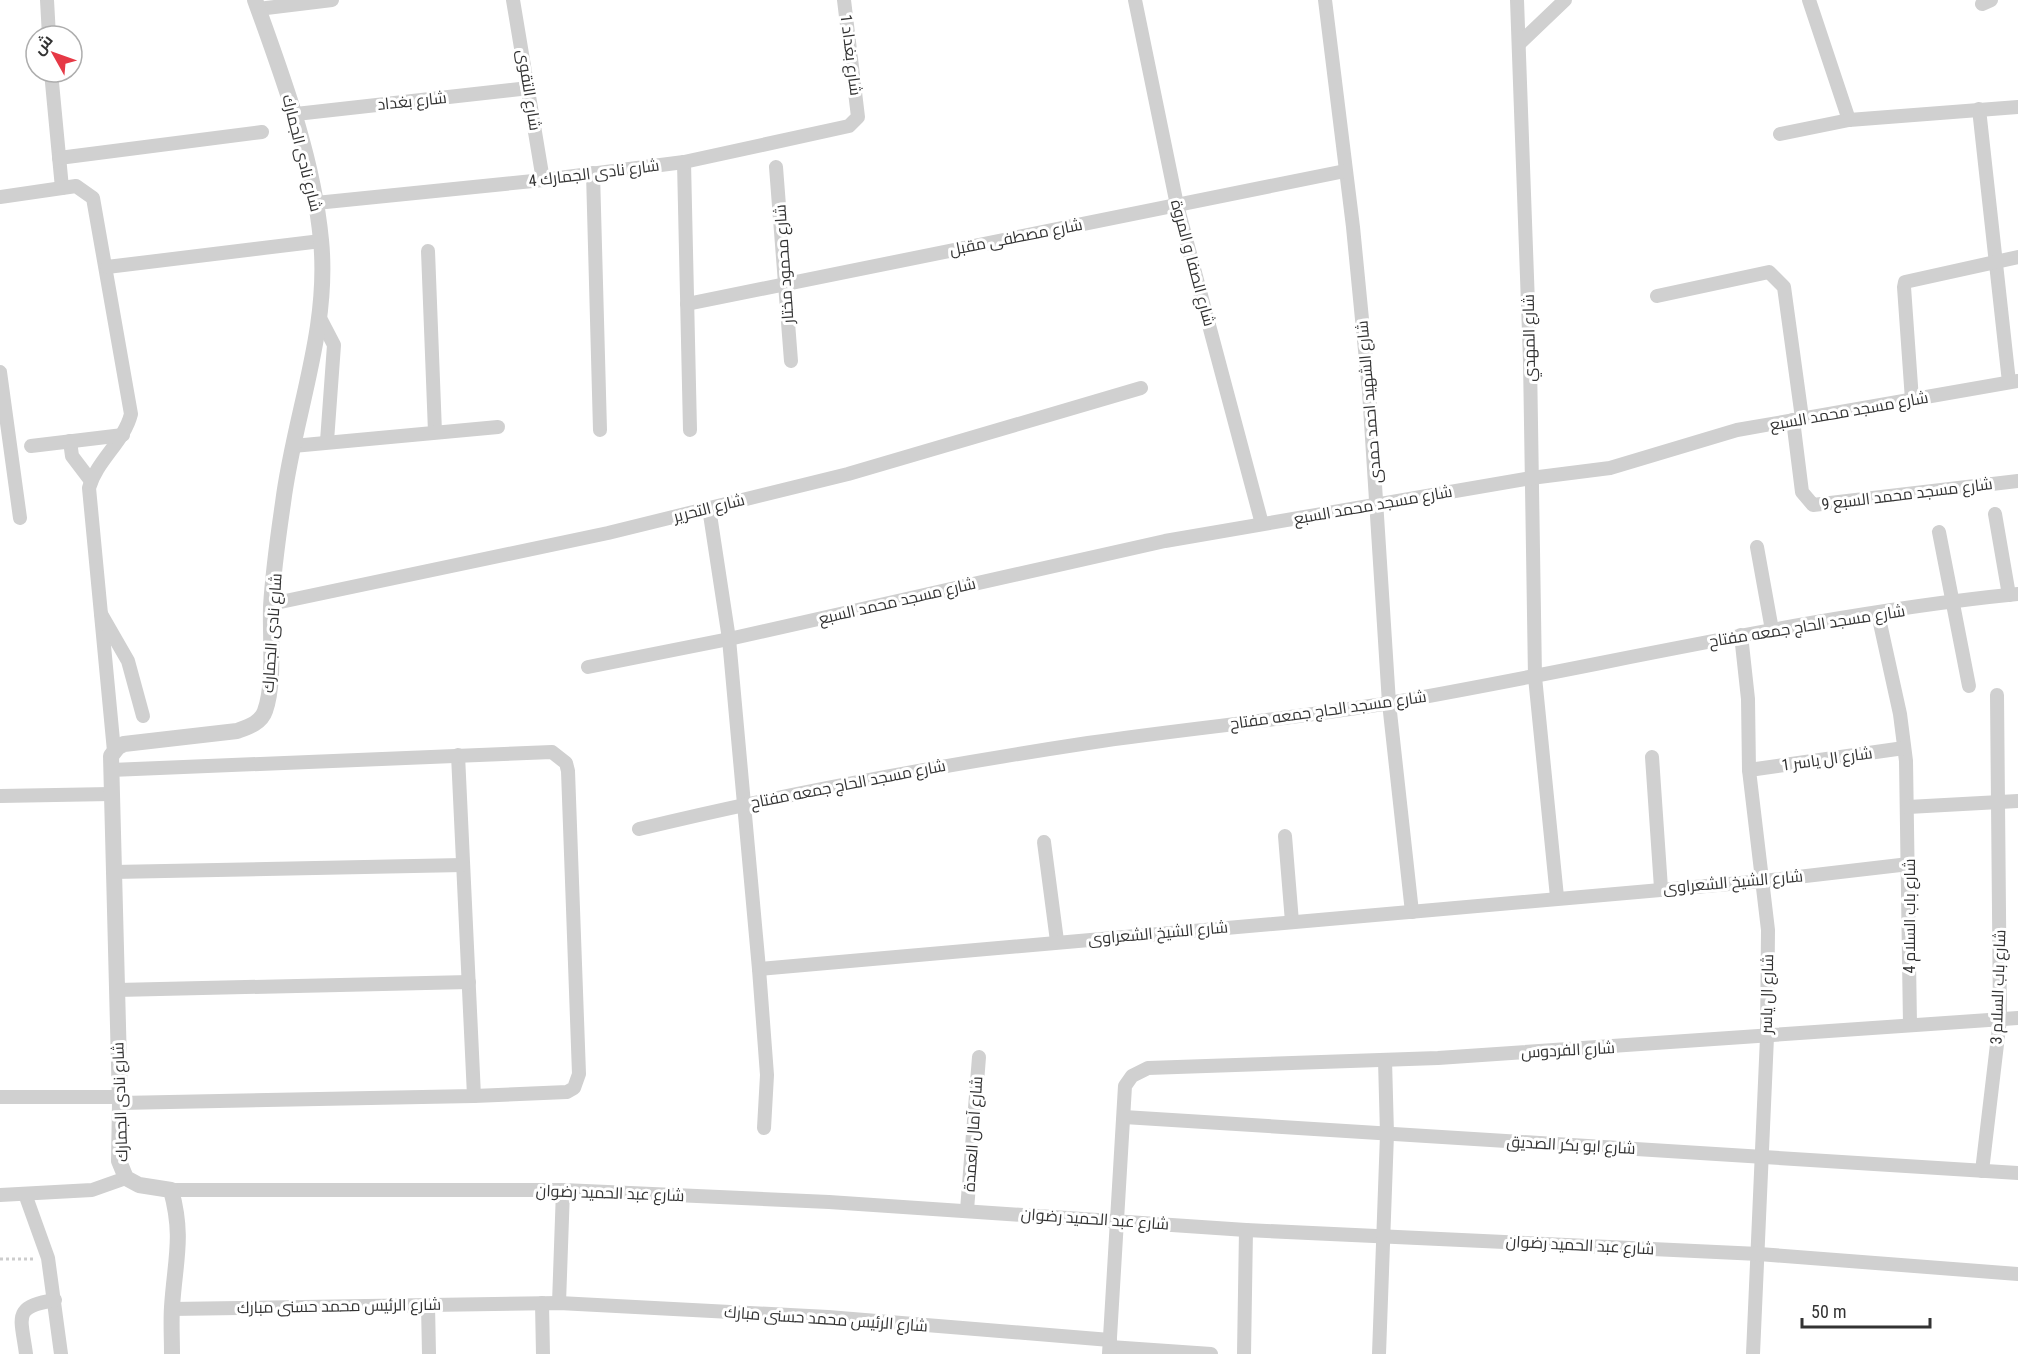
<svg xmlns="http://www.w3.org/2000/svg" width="2018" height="1354" viewBox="0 0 2018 1354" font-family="'Roboto Condensed',Cairo,sans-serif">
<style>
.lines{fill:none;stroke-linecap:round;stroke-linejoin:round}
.path{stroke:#cdcdcd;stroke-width:3;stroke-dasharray:3 3;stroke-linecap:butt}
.minor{stroke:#d0d0d0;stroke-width:14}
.tertiary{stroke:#d0d0d0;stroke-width:16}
.labels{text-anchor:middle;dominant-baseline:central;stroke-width:6;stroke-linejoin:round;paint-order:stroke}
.street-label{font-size:16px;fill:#333;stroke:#fff}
</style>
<rect width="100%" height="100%" fill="#fff"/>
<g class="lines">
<path class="path" d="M0,1259H34"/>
<g class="minor">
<path d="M47,0L49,36"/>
<path d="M513,0L543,180"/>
<path d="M1135,0L1177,205L1262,524"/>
<path d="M1325,0L1353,227L1369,391L1389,703L1412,912"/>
<path d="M1517,0L1530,360L1535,677L1557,897"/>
<path d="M1809,0L1849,120"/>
<path d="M1982,4L1991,0"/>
<path d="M258,9L332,0"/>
<path d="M1520,43L1565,0"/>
<path d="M51,72L62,188"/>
<path d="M1979,109L2009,382"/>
<path d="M296,114L529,88"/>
<path d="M1780,134L1849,120L2018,107"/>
<path d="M59,158L262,132"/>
<path d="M684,162L690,430"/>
<path d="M776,167L791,361"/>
<path d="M593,173L600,430"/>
<path d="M0,197L76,186L93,198L131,414C124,442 97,460 89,488L114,751"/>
<path d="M316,203L543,180L684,162L849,126L858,117L844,0"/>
<path d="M428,251L435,432"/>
<path d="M107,267L321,241"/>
<path d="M1657,296L1769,272L1784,287L1802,418"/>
<path d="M687,304L1345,171"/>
<path d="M321,320L334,345L327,441"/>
<path d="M0,372L20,518"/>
<path d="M1912,400L1904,287L1905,282L2018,257"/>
<path d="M1793,420L1802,492L1813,505L2018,481"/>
<path d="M70,441L72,456L91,481"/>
<path d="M31,446L123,435"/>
<path d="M293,446L498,427"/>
<path d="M709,508L729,639L759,969L767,1075L764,1128"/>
<path d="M1995,514L2009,595"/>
<path d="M1939,532L1969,686"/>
<path d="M1757,547L1772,630"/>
<path d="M271,604L608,533L848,474L1141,388"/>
<path d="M101,614L128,661L143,716"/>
<path d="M1878,614L1900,714L1906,761L1910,1025"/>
<path d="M1741,635L1748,699L1749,770L1768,930L1767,1037L1753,1354"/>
<path d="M588,667L729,639L1165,541L1531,478L1610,468L1737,430L2018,381"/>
<path d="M458,755L474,1096"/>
<path d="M1652,757L1661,888"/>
<path d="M111,770L552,752L566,763L568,771L579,1074L574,1088L567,1092L474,1096L120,1103"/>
<path d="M1749,770L1904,748"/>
<path d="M0,796L111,794"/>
<path d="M1908,807L2018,801"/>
<path d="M639,829C787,793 937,766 1088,743C1190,728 1293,719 1395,702C1602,666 1808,615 2018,594"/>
<path d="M1285,836L1292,922"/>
<path d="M1044,842L1057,941"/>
<path d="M113,872L463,865"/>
<path d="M759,969L1763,881L1909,864"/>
<path d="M117,990L469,982"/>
<path d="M0,1097H120"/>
<path d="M1124,1117L2018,1173"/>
<path d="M1982,1171L2000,1019L1997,695"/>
<path d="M171,1190H563L829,1202L1246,1230L1759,1254L2018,1274"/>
<path d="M25,1194L48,1258L61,1354"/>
<path d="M0,1195L92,1190L126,1178"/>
<path d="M967,1210L979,1057"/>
<path d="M542,1303L543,1354"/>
<path d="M559,1303L563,1190"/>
<path d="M428,1305L429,1354"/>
<path d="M171,1309L559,1303L828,1317L1110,1340"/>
<path d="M1110,1347L1211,1354"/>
<path d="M26,1354C21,1316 12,1307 55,1300"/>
<path d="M1109,1354L1125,1086L1132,1076L1148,1068L1438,1058L2018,1018"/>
<path d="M1244,1354L1246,1230"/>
<path d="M1379,1354L1387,1134L1385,1060"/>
</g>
<path class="tertiary" d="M172,1354C172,1338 171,1322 172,1307C175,1260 184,1237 171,1190L139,1185L126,1178L119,1161L120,1103L111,756L118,747L124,744L237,731C248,727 261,723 265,711C275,683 270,637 271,607C273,573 278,537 283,503C294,415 330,330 321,240C313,157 283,78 255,0"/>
</g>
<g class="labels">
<g class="street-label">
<text transform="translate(851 55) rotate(83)">شارع بغداد 1</text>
<text transform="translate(529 90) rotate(81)">شارع التقوى</text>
<text transform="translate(412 101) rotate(-6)">شارع بغداد</text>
<text transform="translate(302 153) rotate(76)">شارع نادى الجمارك</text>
<text transform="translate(594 173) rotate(-7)">شارع نادى الجمارك 4</text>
<text transform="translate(1016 237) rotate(-11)">شارع مصطفى مقبل</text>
<text transform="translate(1193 263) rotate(75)">شارع الصفا و المروة</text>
<text transform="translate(784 264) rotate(-94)">شارع محمود مختار</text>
<text transform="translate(1529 338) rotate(-91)">شارع المهدي</text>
<text transform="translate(1369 402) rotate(-95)">شارع الشهيد احمد حمدى</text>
<text transform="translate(1849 411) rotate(-10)">شارع مسجد محمد السبع</text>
<text transform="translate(1907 494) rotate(-7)">شارع مسجد محمد السبع 9</text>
<text transform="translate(1373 505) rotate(-10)">شارع مسجد محمد السبع</text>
<text transform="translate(709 508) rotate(-14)">شارع التحرير</text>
<text transform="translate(897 601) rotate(-13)">شارع مسجد محمد السبع</text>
<text transform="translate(1807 626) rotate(-9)">شارع مسجد الحاج جمعه مفتاح</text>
<text transform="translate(272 633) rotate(-86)">شارع نادى الجمارك</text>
<text transform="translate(1328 710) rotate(-8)">شارع مسجد الحاج جمعه مفتاح</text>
<text transform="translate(1827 759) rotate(-8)">شارع ال ياسر 1</text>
<text transform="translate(848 784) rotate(-11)">شارع مسجد الحاج جمعه مفتاح</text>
<text transform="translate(1733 882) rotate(-5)">شارع الشيخ الشعراوى</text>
<text transform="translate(1909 916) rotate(-90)">شارع باب السلام 4</text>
<text transform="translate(1158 933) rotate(-5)">شارع الشيخ الشعراوى</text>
<text transform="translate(1998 987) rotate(-88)">شارع باب السلام 3</text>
<text transform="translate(1767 994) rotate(-89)">شارع ال ياسر</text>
<text transform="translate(1568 1050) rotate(-3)">شارع الفردوس</text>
<text transform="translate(120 1102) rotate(-92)">شارع نادى الجمارك</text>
<text transform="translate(973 1134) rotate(-86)">شارع آمال العمدة</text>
<text transform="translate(1571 1145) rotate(3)">شارع ابو بكر الصديق</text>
<text transform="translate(610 1193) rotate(2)">شارع عبد الحميد رضوان</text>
<text transform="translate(1095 1219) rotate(4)">شارع عبد الحميد رضوان</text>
<text transform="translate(1580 1245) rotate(3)">شارع عبد الحميد رضوان</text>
<text transform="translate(339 1306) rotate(-1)">شارع الرئيس محمد حسنى مبارك</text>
<text transform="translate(826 1319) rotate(4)">شارع الرئيس محمد حسنى مبارك</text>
</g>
</g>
<g transform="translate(54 54) rotate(310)"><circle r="28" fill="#ffffff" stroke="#adadad" stroke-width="1.5"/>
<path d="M0-4.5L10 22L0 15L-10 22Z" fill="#e63946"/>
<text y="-9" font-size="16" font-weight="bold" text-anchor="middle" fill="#333333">ش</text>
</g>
<path d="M1802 1318v9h128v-9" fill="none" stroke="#333333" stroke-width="3"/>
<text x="1811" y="1318" font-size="18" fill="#333333" stroke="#ffffff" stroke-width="4.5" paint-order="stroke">50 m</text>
</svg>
